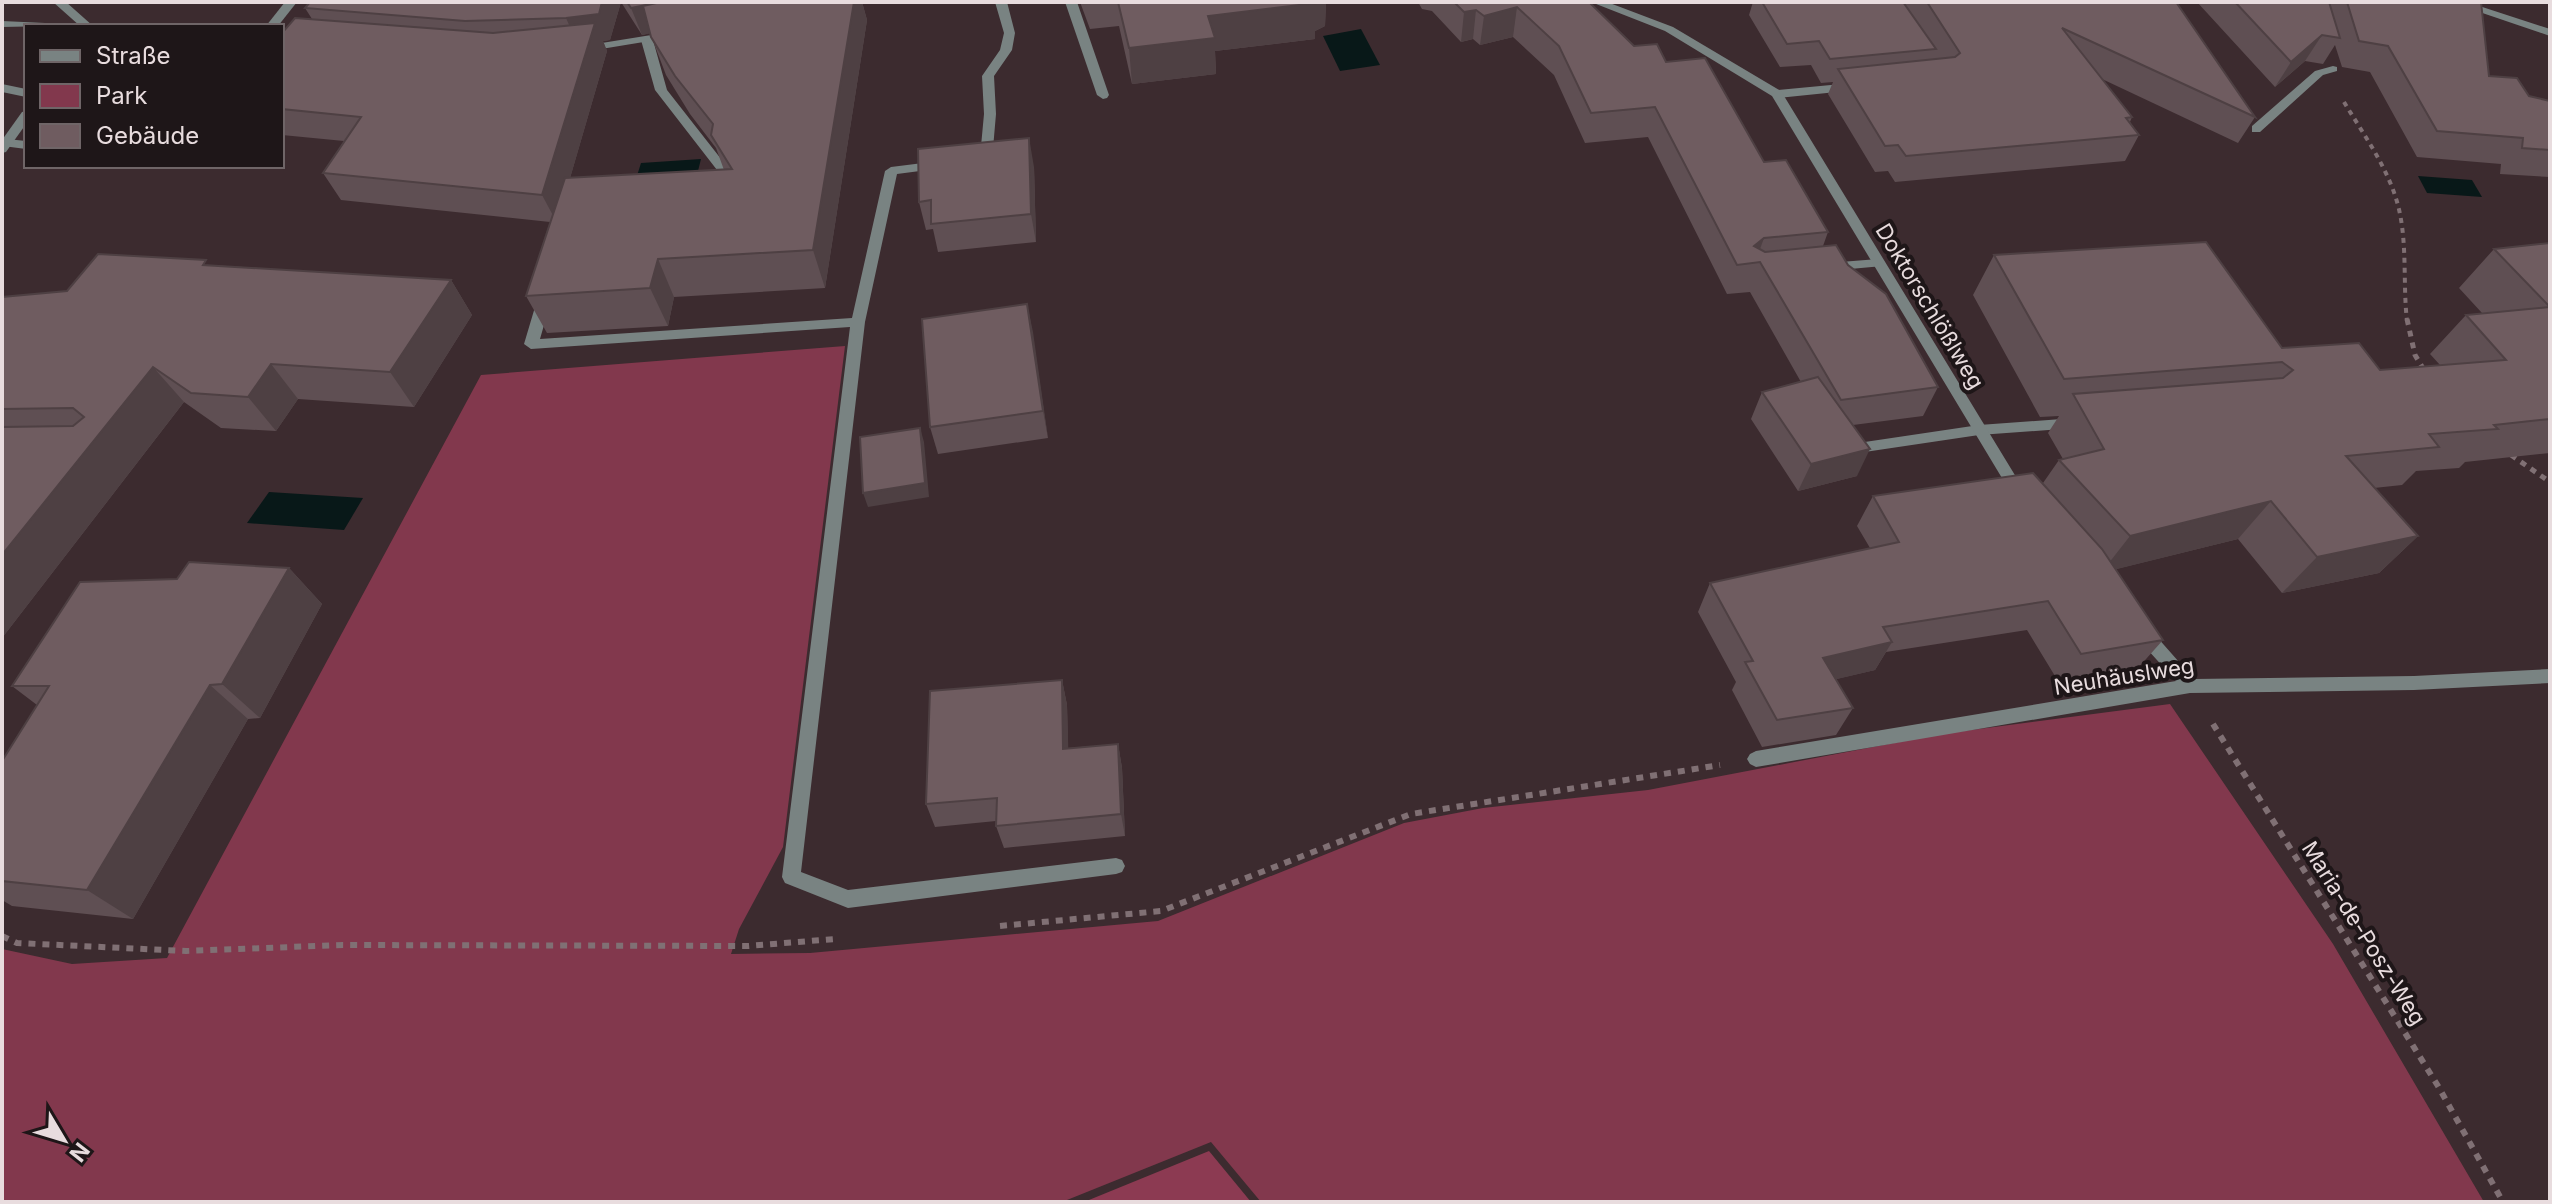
<svg xmlns="http://www.w3.org/2000/svg" width="2552" height="1204" viewBox="0 0 2552 1204" font-family="Inter,sans-serif">
<style>
.green{fill:#82384d}
.forest{fill:#8c3a52}
.water{fill:#081818}
.lines{fill:none;stroke-linecap:round;stroke-linejoin:round}
.path-far2{stroke:#807074;stroke-width:4;stroke-dasharray:5 5;stroke-linecap:butt}
.path-far1{stroke:#807074;stroke-width:5;stroke-dasharray:6 6;stroke-linecap:butt}
.path{stroke:#807074;stroke-width:6;stroke-dasharray:7 7;stroke-linecap:butt}
.service{fill:#798382;fill-rule:evenodd}
.minor{fill:#798382;fill-rule:evenodd}
.wall{fill:#5f4f53}
.shaded-wall{fill:#4e4043}
.building{fill:#6f5c60;stroke:#4e4043;stroke-width:2}
.labels{text-anchor:middle;dominant-baseline:central;stroke-width:8;stroke-linejoin:round;paint-order:stroke}
.street-label{font-size:22px;fill:#e8dcde;stroke:#1e1618}
</style>
<rect width="100%" height="100%" fill="#3c2b2f"/>
<path class="green" d="M845,346L783,847L739,929L731,954L810,953L1158,921L1404,823L1483,808L1648,790L1941,734L2170,704L2333,944L2484,1202H1261L1211,1142L1062,1202H2V949L72,964L167,958L481,375Z"/>
<path class="forest" d="M1209,1151L1251,1202H1084Z"/>
<g class="water">
<path d="M1361,29L1380,65L1340,71L1323,36Z"/>
<path d="M701,159L696,179L635,182L641,163Z"/>
<path d="M2418,176L2472,180L2482,197L2427,193Z"/>
<path d="M269,492L363,498L344,530L247,523Z"/>
</g>
<g class="lines">
<path class="path-far2" d="M2344,102C2365,137 2392,173 2400,214C2407,249 2403,286 2407,321"/>
<g class="path-far1">
<path d="M2407,319L2415,355L2424,370"/>
<path d="M2511,455L2550,482"/>
</g>
<g class="path">
<path d="M2213,724L2438,1086L2503,1202"/>
<path d="M1000,926L1161,911L1411,814L1720,765"/>
<path d="M2,936L17,943L186,951L343,945L748,946L835,939"/>
</g>
<g class="service">
<path d="M53,2H66L93,26H80Z"/>
<path d="M995,2H1007L1015,33L1012,50L994,76L996,114L992,160L982,164L976,160L980,157L984,114L982,76L1000,50L1004,33Z"/>
<path d="M1065,2H1077L1109,95L1107,98L1103,99L1097,95Z"/>
<path d="M2,21L45,23L51,26L2,27Z"/>
<path d="M647,37L653,40L667,90L725,164V170H717L655,90L641,40Z"/>
<path d="M2333,66L2337,67V71L2323,75L2260,132H2252V126L2315,71Z"/>
<path d="M1852,83L1856,84V90L1777,98L1771,94L1777,90Z"/>
<path d="M2,84L26,89V97L2,92Z"/>
<path d="M7,139L26,141V149L3,146V140Z"/>
<path d="M939,161L943,162V168L897,174L865,322L801,872L848,890L1116,858L1122,860L1125,866L1122,872L1116,874L848,908L785,883L782,877L850,327L531,349L524,344L538,297L545,292L552,297L540,339L852,318L885,171L891,167Z"/>
<path d="M1878,259L1885,263L1883,266L1828,271L1821,267L1828,263Z"/>
<path d="M2075,418L2082,423L2075,428L1979,435L1858,453L1851,448L1858,443L1979,425Z"/>
</g>
<g class="minor">
<path d="M285,2H297L278,26H266Z"/>
<path d="M1591,2H1607L1673,27L1781,91L2024,490L2027,494L2024,498H2014L1772,96L1665,31Z"/>
<path d="M2450,2H2467L2550,29V36Z"/>
<path d="M670,32L676,35L674,37L583,52L577,49L583,46Z"/>
<path d="M26,111V124L6,152L2,153V140L22,112Z"/>
<path d="M2143,626L2149,628L2194,679L2414,676L2550,669V683L2414,690L2190,693L1756,767L1750,764L1747,759L1750,754L1756,751L2176,681L2137,638L2135,633L2137,628Z"/>
</g>
</g>
<g class="wall">
<path d="M621,2L610,40L603,41L607,51L570,178L724,170L716,148L690,114L666,75L650,33L642,35L621,2H862L867,20L825,288L674,297L668,326L547,333L526,296L550,222L341,200L323,173L344,141L282,135V33L312,19L305,8Z"/>
<path d="M1080,2H1326L1325,26L1315,31V39L1215,51L1216,74L1132,84L1119,26L1090,29Z"/>
<path d="M1418,2H1589L1634,46L1666,62L1764,162L1828,232L1823,246L1848,265L1938,387L1923,416L1853,425L1857,476L1798,491L1751,419L1762,392L1801,382L1750,292L1727,294L1648,137L1585,143L1554,75L1513,37L1480,45L1473,39L1461,42L1432,11L1422,9Z"/>
<path d="M1753,2H2176L2255,117L2238,143L2102,79L2132,117L2130,122L2139,135L2125,161L1895,182L1888,171L1875,172L1828,94L1833,82L1821,83L1811,65L1780,67L1749,15Z"/>
<path d="M2197,2H2481L2489,76L2529,96L2550,101V177L2500,174L2501,164L2417,157L2370,72L2342,67L2335,45L2323,64L2305,61L2275,87Z"/>
<path d="M1034,167L1036,242L938,252L933,229L926,230L919,202Z"/>
<path d="M2550,243V453L2465,462L2459,468L2416,471L2402,485L2374,488L2418,536L2379,573L2282,593L2238,539L2116,569L2163,640L2138,668L2058,681L2027,630L1886,652L1875,670L1836,679L1853,708L1836,735L1762,747L1732,690L1736,682L1698,612L1710,583L1870,548L1857,526L1873,496L2043,483L2059,460L2063,459L2048,433L2059,416L2040,417L1973,295L1994,255L2282,348L2380,370L2440,365L2430,354L2466,315L2482,313L2459,288L2494,249Z"/>
<path d="M210,265L451,280L472,315L414,407L298,399L276,431L221,428L184,402L2,638V297L67,291Z"/>
<path d="M1027,304L1048,438L938,454L930,427Z"/>
<path d="M289,568L322,604L260,718L248,719L133,919L12,906L2,900V761L37,705L12,686L177,579Z"/>
<path d="M1062,680L1067,705L1068,748L1118,744L1122,768L1125,836L1004,848L996,826V821L935,827L926,804Z"/>
</g>
<g class="shaded-wall">
<path d="M602,2H621L610,40L603,41L607,51L557,223L542,195L578,45L566,18Z"/>
<path d="M663,2L687,26L642,35L631,8Z"/>
<path d="M854,2H862L867,20L825,288L813,250Z"/>
<path d="M1315,2H1326L1325,26L1315,31V39L1215,51L1216,74L1132,84L1129,48L1208,16Z"/>
<path d="M1517,7L1513,37L1480,45L1484,16Z"/>
<path d="M1476,10L1473,39L1461,42L1464,12Z"/>
<path d="M2322,35L2305,61L2275,87L2291,62Z"/>
<path d="M1029,138L1034,167L1036,242L1031,214Z"/>
<path d="M1764,238L1755,263L1754,246Z"/>
<path d="M658,259L674,297L668,326L650,288Z"/>
<path d="M451,280L472,315L414,407L390,372Z"/>
<path d="M1027,304L1033,332L1048,438L1043,411Z"/>
<path d="M271,364L298,399L276,431L248,397Z"/>
<path d="M153,367L184,402L2,638V555Z"/>
<path d="M920,428L924,442L929,497L868,507L863,493Z"/>
<path d="M1870,449L1857,476L1798,491L1811,464Z"/>
<path d="M2271,501L2238,539L2101,573L2130,536Z"/>
<path d="M2418,536L2379,573L2282,593L2317,557Z"/>
<path d="M289,568L322,604L260,718L222,684Z"/>
<path d="M1892,642L1875,670L1808,686L1823,658Z"/>
<path d="M1062,680L1067,705L1069,772L1063,749Z"/>
<path d="M210,685L248,719L133,919L87,890Z"/>
<path d="M1118,744L1122,768L1125,836L1121,814Z"/>
</g>
<g class="building">
<path d="M310,2H602L599,14L566,18L465,21L305,8Z"/>
<path d="M627,2H661L631,8Z"/>
<path d="M661,2H854L813,250L658,259L650,288L526,296L565,178L732,169L711,135L713,124L675,76L651,37L643,6Z"/>
<path d="M1118,2H1316V3L1208,16L1215,38L1129,48Z"/>
<path d="M1454,2H1589L1634,46L1657,44L1666,62L1705,58L1764,162L1786,160L1828,232L1764,238L1754,246L1765,252L1836,245L1848,265L1886,294L1938,387L1841,400L1760,262L1737,265L1655,107L1591,113L1559,46L1517,7L1484,16L1476,10L1464,12Z"/>
<path d="M1762,2H1903L1936,49L1830,59L1819,41L1787,44Z"/>
<path d="M1927,2H2176L2255,117L2062,28L2132,117L2126,118L2139,135L1906,156L1898,145L1885,146L1838,69L1955,57L1960,53Z"/>
<path d="M2235,2H2329L2340,38L2322,35L2291,62Z"/>
<path d="M2347,2H2481L2489,76L2517,78L2529,96L2550,101V150L2522,148L2523,138L2437,131L2388,46L2359,41Z"/>
<path d="M295,18L493,33L595,23L542,195L323,173L361,117L282,109V33Z"/>
<path d="M1029,138L1031,214L931,224V200L919,202L918,149Z"/>
<path d="M2206,242L2282,348L2359,343L2380,370L2506,360L2466,315L2550,307L2494,249L2550,243V419L2494,425L2498,429L2429,434L2439,447L2346,456L2418,536L2317,557L2271,501L2130,536L2059,460L2104,449L2073,394L2283,378L2293,370L2282,362L2064,379L1994,255Z"/>
<path d="M98,254L206,260L203,265L451,280L390,372L271,364L248,397L191,393L153,367L2,555V427L73,426L84,417L73,408L2,409V297L67,291Z"/>
<path d="M1027,304L1043,411L930,427L922,319Z"/>
<path d="M1818,377L1870,449L1811,464L1762,392Z"/>
<path d="M920,428L925,483L863,493L860,437Z"/>
<path d="M2033,473L2102,549L2163,640L2081,654L2048,601L1883,627L1892,642L1823,658L1853,708L1777,720L1745,662L1753,661L1710,583L1899,542L1873,496Z"/>
<path d="M189,562L289,568L222,684L210,685L87,890L2,881V761L49,686H12L80,582L177,579Z"/>
<path d="M1062,680L1063,749L1118,744L1121,814L996,826L997,798L926,804L930,691Z"/>
</g>
<g class="labels">
<g class="street-label">
<text transform="translate(1930 306) rotate(59)">Doktorschlößlweg</text>
<text transform="translate(2124 676) rotate(-9)">Neuhäuslweg</text>
<text transform="translate(2364 933) rotate(58)">Maria-de-Posz-Weg</text>
</g>
</g>
<rect width="2552" height="1204" fill="none" stroke="#e8dcde" stroke-width="8"/>
<rect x="24" y="24" width="260" height="144" fill="#1e1618" stroke="#6f6567" stroke-width="2"/>
<rect x="40" y="50" width="40" height="12" fill="#798382" stroke="#6f6567" stroke-width="2"/>
<text x="96" y="64" font-size="24" fill="#e8dcde">Straße</text>
<rect x="40" y="84" width="40" height="24" fill="#82384d" stroke="#6f6567" stroke-width="2"/>
<text x="96" y="104" font-size="24" fill="#e8dcde">Park</text>
<rect x="40" y="124" width="40" height="24" fill="#6f5c60" stroke="#6f6567" stroke-width="2"/>
<text x="96" y="144" font-size="24" fill="#e8dcde">Gebäude</text>
<g transform="translate(64 1140) rotate(128)" stroke="#1e1618" stroke-width="6" paint-order="stroke">
<path d="M0-6L14 30L0 20L-14 30Z" fill="#e8dcde"/>
<text y="-12" font-size="22" font-weight="bold" text-anchor="middle" fill="#e8dcde">N</text>
</g>
</svg>
